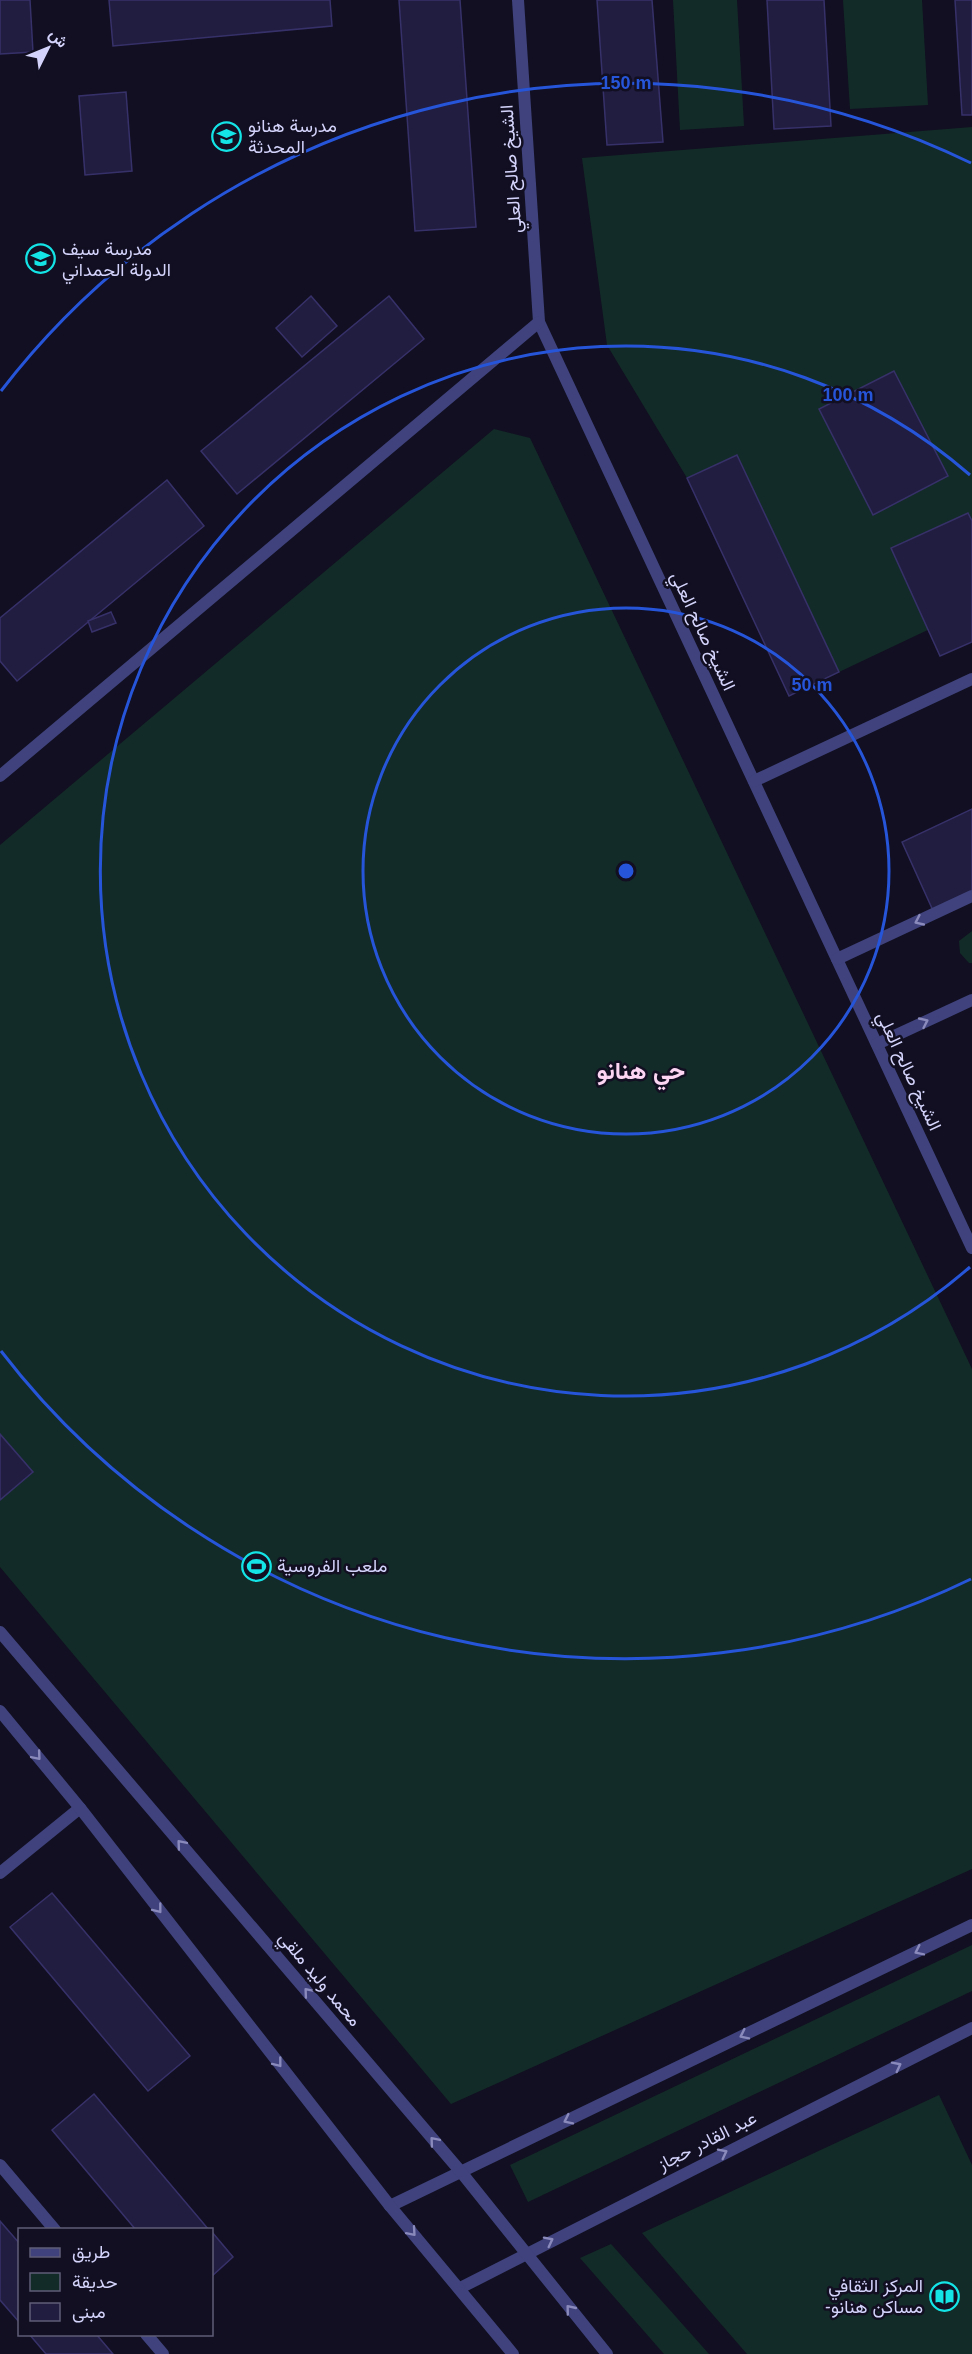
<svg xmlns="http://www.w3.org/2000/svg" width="972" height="2354" viewBox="0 0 972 2354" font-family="Helvetica,Vazirmatn,sans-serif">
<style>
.green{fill:#132b28}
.building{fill:#211d40;stroke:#37316a;stroke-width:1.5}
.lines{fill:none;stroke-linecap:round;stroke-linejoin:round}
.minor{stroke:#3f427c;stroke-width:12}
.tertiary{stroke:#3f427c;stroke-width:12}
.oneway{stroke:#8a8abc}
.ring{fill:none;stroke:#2655da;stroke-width:3}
.labels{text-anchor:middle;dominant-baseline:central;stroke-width:5;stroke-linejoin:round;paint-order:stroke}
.poi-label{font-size:18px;fill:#d4d3fb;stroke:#110f21;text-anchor:start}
.street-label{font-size:18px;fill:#d4d3fb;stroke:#110f21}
.district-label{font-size:24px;font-weight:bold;fill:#fbd5f1;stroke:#110f21}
.centre{fill:#2655da;stroke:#110f21;stroke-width:3}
.ring-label{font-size:18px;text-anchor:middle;font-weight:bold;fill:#2655da;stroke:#110f21;stroke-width:5;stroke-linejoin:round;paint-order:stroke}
</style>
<rect width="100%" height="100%" fill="#110f21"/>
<g class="green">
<path d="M673,0H737L744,126L680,130Z"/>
<path d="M843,0H922L928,105L850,109Z"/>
<path d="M972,127V609L839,672L737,455L687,478L607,345L582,158Z"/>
<path d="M494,429L530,438L972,1369V1869L451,2104L0,1567V845Z"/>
<path d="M972,931V963H969L960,953L959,941Z"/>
<path d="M972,1945V1991L528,2202L510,2165Z"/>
<path d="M939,2095L972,2165V2354H747L642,2233Z"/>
<path d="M611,2244L709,2354H664L580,2258Z"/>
</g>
<g class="building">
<path d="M0,0H30L33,52L0,54Z"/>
<path d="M109,0H330L332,26L113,46Z"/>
<path d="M399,0H460L476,227L415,231Z"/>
<path d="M597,0H652L663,142L607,145Z"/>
<path d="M767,0H824L831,126L774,129Z"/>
<path d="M955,0H972V115H962Z"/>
<path d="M126,92L132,171L85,175L79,96Z"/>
<path d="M311,296L337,326L302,357L276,328Z"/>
<path d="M389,296L424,339L237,494L201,451Z"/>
<path d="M894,371L948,476L873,515L819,409Z"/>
<path d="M737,455L839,672L789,696L687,478Z"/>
<path d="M167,480L204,526L17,681L0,661V618Z"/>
<path d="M968,513L972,521V642L940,656L891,548Z"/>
<path d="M111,612L116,623L92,632L88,621Z"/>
<path d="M972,809V897L935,915L902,842Z"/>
<path d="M0,1434L33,1472L0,1500Z"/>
<path d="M52,1893L190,2056L148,2091L10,1927Z"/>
<path d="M94,2094L209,2230H136L52,2130Z"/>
<path d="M0,2221L20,2244V2323L0,2300Z"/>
<path d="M212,2232L233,2257L212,2276Z"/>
<path d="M29,2334H96L113,2354H46Z"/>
</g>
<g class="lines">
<g class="minor">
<path d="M518,0L539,322L972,1248"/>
<path d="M0,776L539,322"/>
<path d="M754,781L972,679"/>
<path d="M837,959L972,896"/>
<path d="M877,1044L972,1000"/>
<path d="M0,1873L80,1808"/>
<path d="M0,2165L55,2230"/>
<path d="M390,2206L972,1925"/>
<path d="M460,2288L972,2028"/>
<path d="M146,2334L163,2354"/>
</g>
<g class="tertiary">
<path d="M0,1632L461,2172L607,2354"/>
<path d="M0,1711L80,1808L390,2206L513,2354"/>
</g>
</g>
<defs><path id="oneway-chevron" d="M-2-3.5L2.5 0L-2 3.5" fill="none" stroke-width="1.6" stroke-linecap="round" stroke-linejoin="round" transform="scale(1.5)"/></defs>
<g class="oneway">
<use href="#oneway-chevron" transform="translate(919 921) rotate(155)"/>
<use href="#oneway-chevron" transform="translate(924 1022) rotate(-25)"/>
<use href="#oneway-chevron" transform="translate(37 1756) rotate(50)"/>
<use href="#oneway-chevron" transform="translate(181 1844) rotate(-130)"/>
<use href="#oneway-chevron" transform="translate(158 1909) rotate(52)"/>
<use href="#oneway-chevron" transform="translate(919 1951) rotate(154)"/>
<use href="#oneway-chevron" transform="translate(308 1992) rotate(-130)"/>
<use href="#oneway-chevron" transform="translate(744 2035) rotate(154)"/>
<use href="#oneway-chevron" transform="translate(278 2063) rotate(52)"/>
<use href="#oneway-chevron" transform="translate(897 2066) rotate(-27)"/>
<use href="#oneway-chevron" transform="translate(568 2120) rotate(154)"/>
<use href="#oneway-chevron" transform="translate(434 2141) rotate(-130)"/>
<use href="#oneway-chevron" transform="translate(723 2153) rotate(-27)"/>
<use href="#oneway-chevron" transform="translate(412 2232) rotate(49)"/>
<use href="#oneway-chevron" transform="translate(549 2241) rotate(-27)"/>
<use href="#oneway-chevron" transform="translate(570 2309) rotate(-129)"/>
</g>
<g class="ring">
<circle cx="626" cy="871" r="263"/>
<path d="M970 1267A525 525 0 1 1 970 475"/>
<path d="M971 1579A788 788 0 0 1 1 1351M1 391A788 788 0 0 1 971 163"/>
</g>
<defs>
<symbol id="school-ring" viewBox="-11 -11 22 22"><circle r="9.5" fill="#110f21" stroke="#14e4e6" stroke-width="1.5"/><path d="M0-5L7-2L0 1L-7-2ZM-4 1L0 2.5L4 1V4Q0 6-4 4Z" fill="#14e4e6"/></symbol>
<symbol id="stadium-ring" viewBox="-11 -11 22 22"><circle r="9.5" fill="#110f21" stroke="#14e4e6" stroke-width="1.5"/><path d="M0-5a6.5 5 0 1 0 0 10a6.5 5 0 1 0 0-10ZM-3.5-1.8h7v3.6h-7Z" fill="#14e4e6"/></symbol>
<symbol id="library-ring" viewBox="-11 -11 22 22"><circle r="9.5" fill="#110f21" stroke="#14e4e6" stroke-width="1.5"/><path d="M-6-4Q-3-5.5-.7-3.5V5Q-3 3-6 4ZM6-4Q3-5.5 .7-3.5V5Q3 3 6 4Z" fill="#14e4e6"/></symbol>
</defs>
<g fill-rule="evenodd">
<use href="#school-ring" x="210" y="120" width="33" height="33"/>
<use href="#school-ring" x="24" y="242" width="33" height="33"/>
<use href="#stadium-ring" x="240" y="1550" width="33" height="33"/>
<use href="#library-ring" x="928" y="2280" width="33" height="33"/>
</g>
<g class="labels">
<g class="poi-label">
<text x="248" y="126">مدرسة هنانو<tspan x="248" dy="21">المحدثة</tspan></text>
<text x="62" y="249">مدرسة سيف<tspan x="62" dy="21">الدولة الحمداني</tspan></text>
<text x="277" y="1566">ملعب الفروسية</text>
<text x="923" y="2286" text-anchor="end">المركز الثقافي<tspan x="923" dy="21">-مساكن هنانو</tspan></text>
</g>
<g class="street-label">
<text transform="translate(511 169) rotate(-94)">الشيخ صالح العلي</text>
<text transform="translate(703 631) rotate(65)">الشيخ صالح العلي</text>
<text transform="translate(909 1071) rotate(65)">الشيخ صالح العلي</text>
<text transform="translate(320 1979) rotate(50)">محمد وليد ملقي</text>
<text transform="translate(707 2141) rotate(-27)">عبد القادر حجاز</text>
</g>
<g class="district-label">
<text x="641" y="1070">حي هنانو</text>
</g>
</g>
<circle cx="626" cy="871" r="9" class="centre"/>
<g class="ring-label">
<text x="626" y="89">150 m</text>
<text x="848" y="401">100 m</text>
<text x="812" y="691">50 m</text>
</g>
<rect x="18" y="2228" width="195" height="108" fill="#110f21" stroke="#5f5d78" stroke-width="1.5"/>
<rect x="30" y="2248" width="30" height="9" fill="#3f427c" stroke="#5f5d78" stroke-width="1.5"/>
<text x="72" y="2258" font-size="18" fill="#d4d3fb">طريق</text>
<rect x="30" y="2273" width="30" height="18" fill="#132b28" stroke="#5f5d78" stroke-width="1.5"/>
<text x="72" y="2288" font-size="18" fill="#d4d3fb">حديقة</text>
<rect x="30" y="2303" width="30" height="18" fill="#211d40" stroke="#5f5d78" stroke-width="1.5"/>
<text x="72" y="2318" font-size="18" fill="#d4d3fb">مبنى</text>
<g transform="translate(48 48) rotate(47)" stroke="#110f21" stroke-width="4.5" paint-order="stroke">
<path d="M0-4.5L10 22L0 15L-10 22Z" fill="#d4d3fb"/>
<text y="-9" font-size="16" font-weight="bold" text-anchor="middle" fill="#d4d3fb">ش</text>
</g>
</svg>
